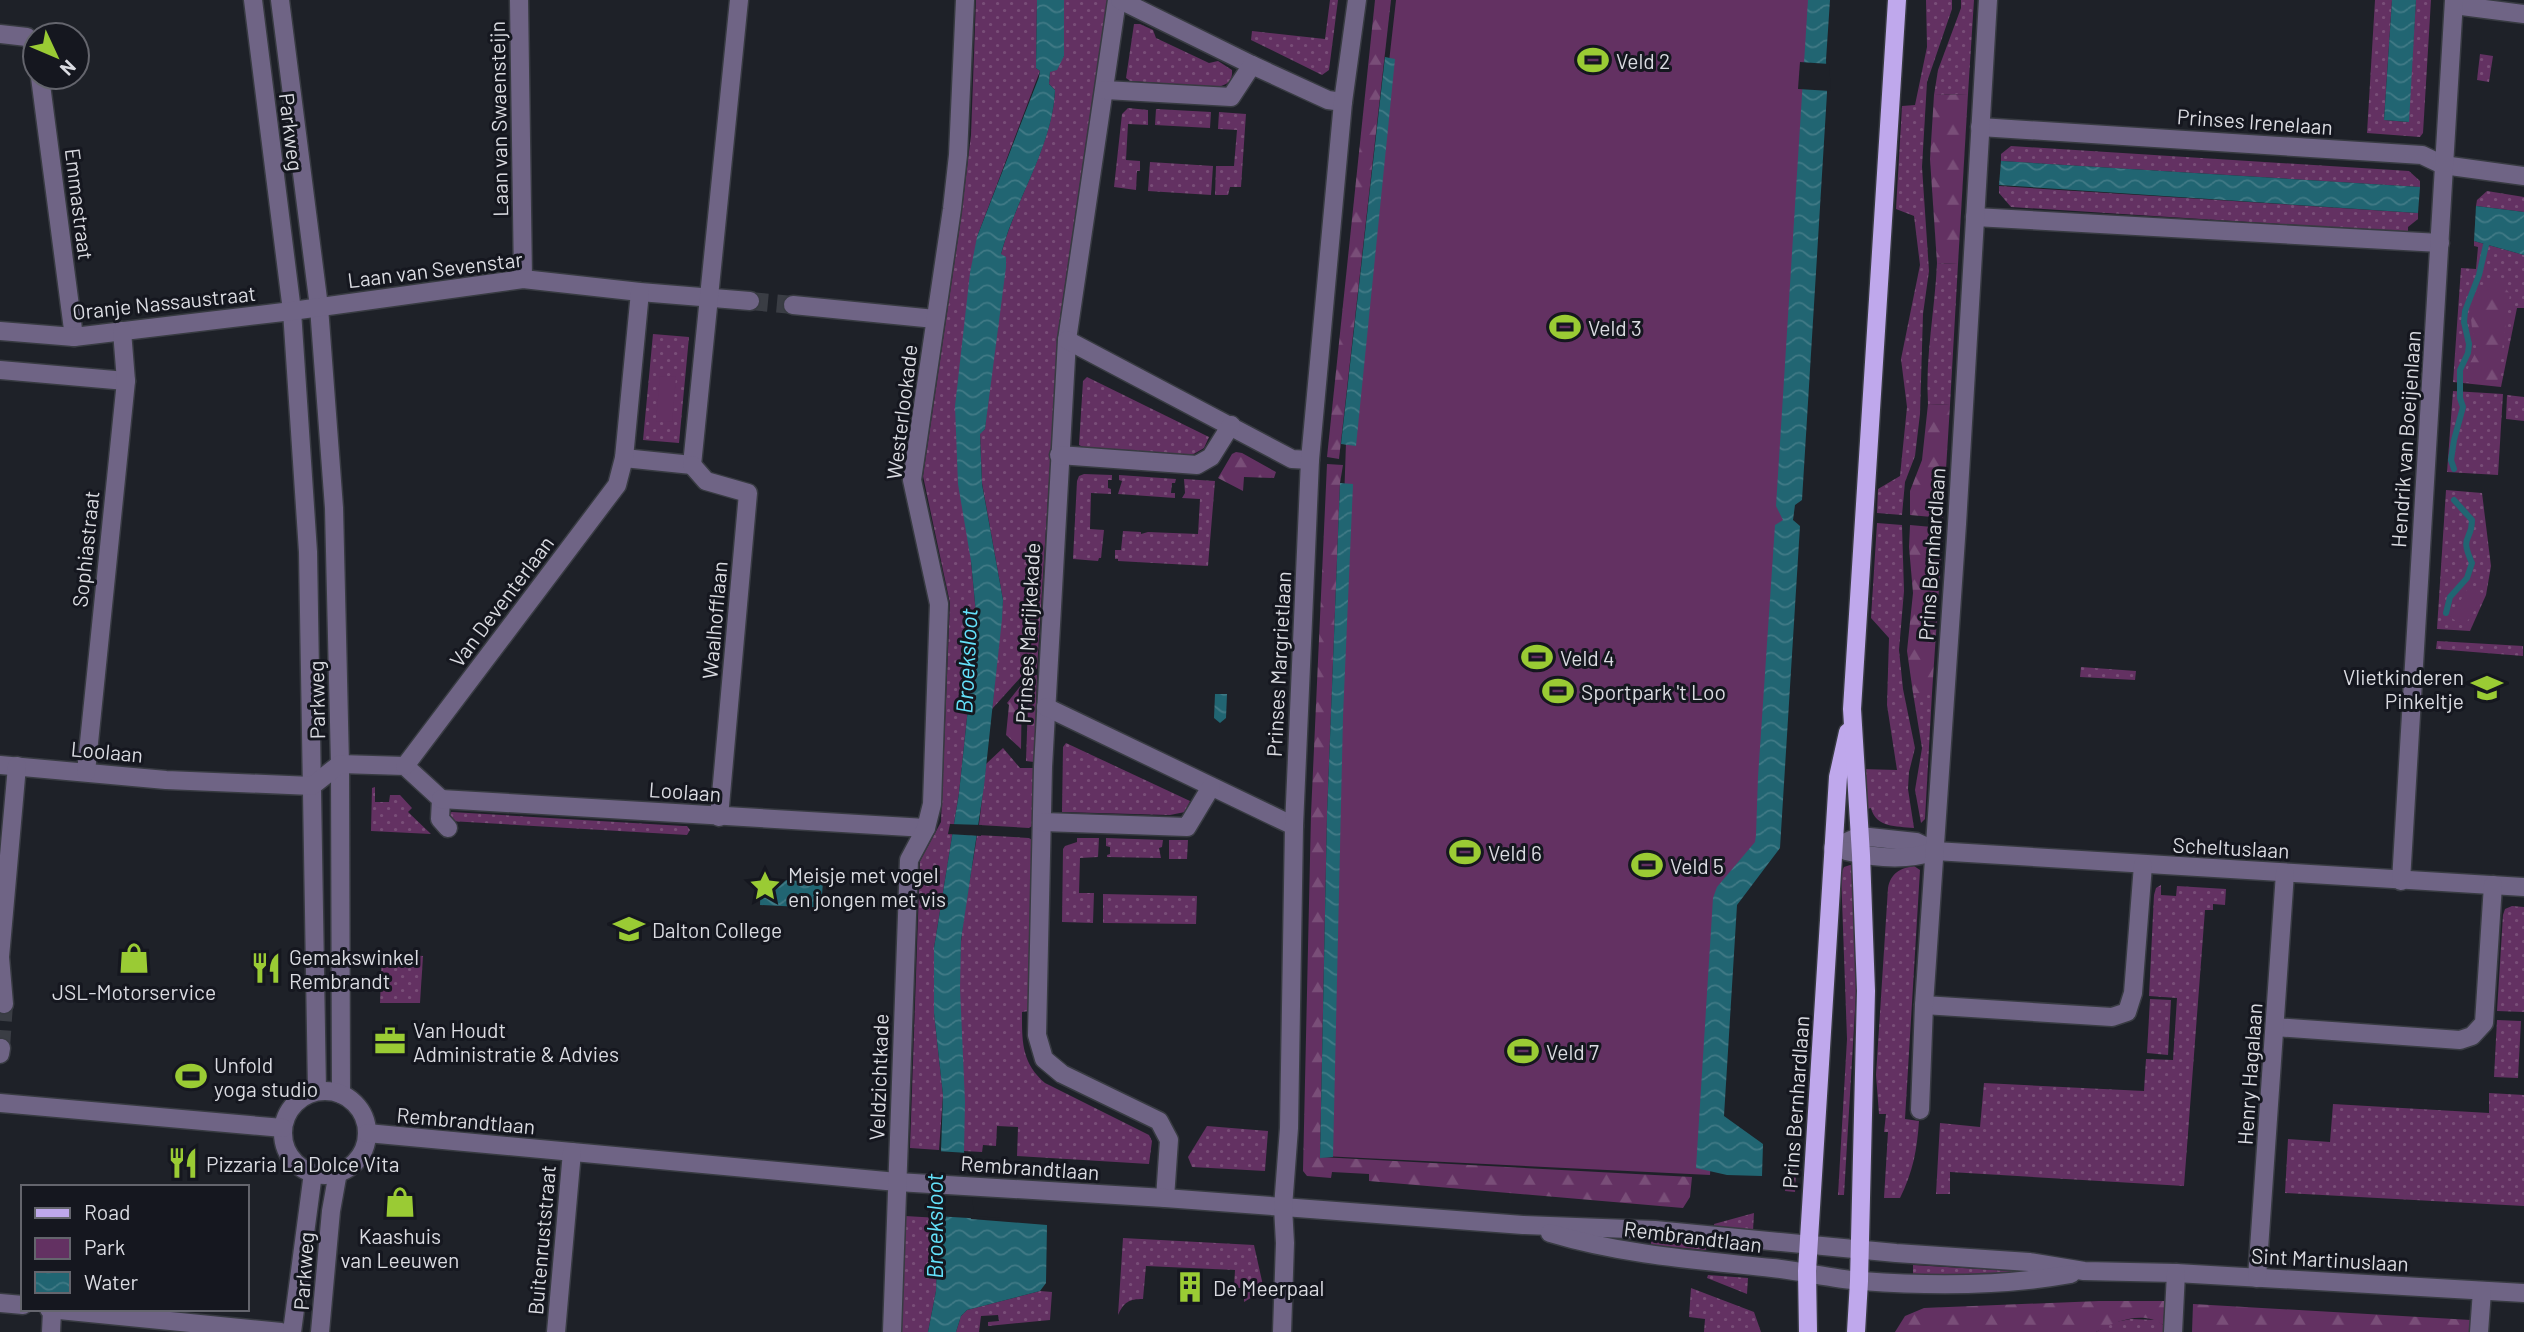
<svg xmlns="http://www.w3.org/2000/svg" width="2524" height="1332" viewBox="0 0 2524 1332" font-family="Barlow,sans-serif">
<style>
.green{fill:url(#green-dots)}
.forest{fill:url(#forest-firs)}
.pitch{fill:#633162}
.water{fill:url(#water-waves)}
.pier{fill:#1e2128}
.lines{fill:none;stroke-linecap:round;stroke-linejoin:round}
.stream{stroke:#216572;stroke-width:6}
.minor-tunnel{stroke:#3a3d44;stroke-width:18;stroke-dasharray:18 9;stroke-linecap:butt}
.minor-casing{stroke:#383b42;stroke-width:21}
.major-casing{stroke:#383b42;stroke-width:21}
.minor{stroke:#6f6485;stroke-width:18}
.major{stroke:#bfa8ec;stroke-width:18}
.labels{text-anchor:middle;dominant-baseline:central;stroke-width:6;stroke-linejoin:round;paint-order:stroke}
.poi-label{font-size:21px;fill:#dadbe1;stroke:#15171f;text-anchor:start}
.street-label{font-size:21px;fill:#dadbe1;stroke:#15171f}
.water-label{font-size:23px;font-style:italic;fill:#64e2fb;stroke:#15171f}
</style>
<defs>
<pattern id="green-dots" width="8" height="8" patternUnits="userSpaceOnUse" patternTransform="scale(1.75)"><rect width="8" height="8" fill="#633162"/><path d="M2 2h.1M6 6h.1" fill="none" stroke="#794e78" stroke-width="1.8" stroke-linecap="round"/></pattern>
<pattern id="forest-firs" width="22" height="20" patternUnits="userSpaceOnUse" patternTransform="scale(1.75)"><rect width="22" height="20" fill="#633162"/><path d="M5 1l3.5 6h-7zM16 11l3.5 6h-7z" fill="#794e78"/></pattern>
<pattern id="water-waves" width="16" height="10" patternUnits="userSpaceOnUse" patternTransform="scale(1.75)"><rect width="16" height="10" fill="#216572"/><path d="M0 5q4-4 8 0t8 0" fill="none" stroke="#417a86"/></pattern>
</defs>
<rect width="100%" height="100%" fill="#1e2128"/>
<g class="green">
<path d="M976,0H1037L1036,68L1040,71L977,237L971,561L977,624L959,793L934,948V1013L943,1095L939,1150L910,1148L920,861L941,822L950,603L923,476L961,218L971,135Z"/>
<path d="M1064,0H1107L1059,325L1037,669L1029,668L992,709L1003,600L982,483L980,433L985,429L1001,254C1015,201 1053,144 1055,90L1049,84L1050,72L1064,56Z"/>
<path d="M1330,0H1338L1329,70L1322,75L1251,40L1252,31L1325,39Z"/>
<path d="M1926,0H1952V9L1927,82L1922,167L1929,271L1923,314L1920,414L1915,456L1905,482L1902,515L1877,513L1878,489L1900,476L1907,407L1901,359L1920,265L1914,216L1896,209L1902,106L1915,105L1927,47Z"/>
<path d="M1961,0H1974L1968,94L1934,95L1938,70L1961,8Z"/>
<path d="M2375,0H2392L2384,120L2408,122L2416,0H2431L2423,133L2420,137L2367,133Z"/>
<path d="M1134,24H1140L1153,30L1156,38L1209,63L1218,61L1232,70C1233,81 1227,85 1217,87L1130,81L1126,78Z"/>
<path d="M2480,54L2493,56L2489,82L2477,80Z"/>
<path d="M1128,108L1148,110V125L1128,124L1126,160L1140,161V171H1137L1136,190L1114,187L1122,114Z"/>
<path d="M1156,109L1211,112L1210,128L1155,125Z"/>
<path d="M1219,112L1246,114L1241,187H1230L1228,195H1215L1216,166H1234L1237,130L1218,129Z"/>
<path d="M2011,146L2409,171L2420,181V187L2001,161V154Z"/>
<path d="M1150,162L1213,166L1211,195L1148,191Z"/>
<path d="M1999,186L2418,213V219L2408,227V232L2011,207L1999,193Z"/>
<path d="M2487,191L2524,197V212L2476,206L2477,200Z"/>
<path d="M2474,241L2524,255V308H2517L2501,387L2453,382L2461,268L2476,269L2478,247L2474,246Z"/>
<path d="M1937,263L1958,264L1950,405L1928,404C1925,356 1935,310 1937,263Z"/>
<path d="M653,334L689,337L679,443L643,440Z"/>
<path d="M1087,377L1209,437L1204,448L1192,455L1087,449L1079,445L1083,381Z"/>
<path d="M2453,391L2503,394L2498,475L2447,472Z"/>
<path d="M2507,395L2524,397V421L2506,419Z"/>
<path d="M1084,474L1112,475V480H1108V488L1111,489V494L1091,493L1090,529L1104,530L1101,558H1099L1098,561L1073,559L1077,481L1079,476Z"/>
<path d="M1119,475L1176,479L1175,483H1172L1171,493H1175V498L1118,494L1122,481L1119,480Z"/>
<path d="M1184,479L1215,481L1208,566L1118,561V559H1115V550H1121L1123,531L1141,532V534L1148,532L1198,534L1200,499L1182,498L1185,493Z"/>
<path d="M2446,490L2482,493L2491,566L2486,595L2470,631L2437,629Z"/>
<path d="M1877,523L1902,525L1904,591L1899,650L1903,689L1915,748L1909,772L1908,789L1914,828C1896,826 1876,828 1871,808L1864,810L1861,769L1897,770L1887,705L1889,638L1871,618Z"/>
<path d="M2437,641L2523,646V656L2436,649Z"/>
<path d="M2081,667L2136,671L2135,680L2080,677Z"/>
<path d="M1029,674L1037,675L1034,762L1026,761Z"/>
<path d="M1913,693H1932L1925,819L1921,823L1915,790L1922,748Z"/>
<path d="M1066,743L1190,801L1185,812L1170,815L1062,812L1063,747Z"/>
<path d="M1003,748L1020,768H1034L1032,826L1029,828L979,825L986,764Z"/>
<path d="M375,787V802H389L390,795H400L412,808L408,812L431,834L371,831L372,788Z"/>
<path d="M452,812L683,826H687L690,830L687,835L450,821L448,819L449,813Z"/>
<path d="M977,835L1029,838L1032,840L1029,1011L1022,1012C1022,1040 1021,1063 1045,1083L1149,1135L1152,1141L1149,1164L1017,1156L1018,1127L997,1126L996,1146L983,1145L982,1152L964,1151C965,1081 956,1011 961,942C964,906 972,871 977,835Z"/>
<path d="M1077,838H1099L1098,857L1080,858L1079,893H1094L1093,923L1062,922L1063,849L1065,846L1077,842Z"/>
<path d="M1106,838L1163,840L1162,847L1159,848L1161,858L1107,857V855L1110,854V847L1106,846Z"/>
<path d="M1169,840H1188L1187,859H1169Z"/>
<path d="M1850,865H1854L1859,943L1844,1195H1838L1847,1039L1841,873L1844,867Z"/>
<path d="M1914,866L1920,870L1905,1119L1919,1121C1917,1150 1913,1172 1900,1198H1884L1888,1132H1884L1886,1114H1879L1876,1075L1888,888C1891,873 1900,868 1914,866Z"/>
<path d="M2161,885V895L2176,896L2177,886L2226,889L2225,905L2213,904V910H2205L2184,1186L1950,1172V1194H1936L1940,1123L1980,1127L1984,1083L2144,1091L2146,1059L2173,1060L2177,998L2149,996L2154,895L2156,888Z"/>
<path d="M1103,894L1197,896L1196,924L1103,923Z"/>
<path d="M2512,906L2524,907V1012L2497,1011L2503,915L2505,909Z"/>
<path d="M382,953L423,956L420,1003H380Z"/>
<path d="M2150,999L2171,1000L2168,1055L2147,1053Z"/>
<path d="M2497,1020L2521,1021L2518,1078L2494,1077Z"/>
<path d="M2489,1093L2524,1095V1206L2285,1193L2288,1139L2330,1142L2333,1104L2489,1113Z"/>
<path d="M1207,1126L1268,1131L1265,1171L1192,1167L1188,1157Z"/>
<path d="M1791,1151H1797L1795,1192L1785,1191Z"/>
<path d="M1754,1213L1753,1231L1714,1228V1224Z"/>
<path d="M905,1216L939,1218L936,1291L928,1332H901Z"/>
<path d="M1123,1238L1254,1245L1264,1290L1244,1302V1288H1234L1235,1270L1146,1266L1143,1299C1129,1299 1124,1302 1118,1315Z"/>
<path d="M1651,1238L1707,1241L1706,1250L1651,1245Z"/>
<path d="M1913,1265L2012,1271L2013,1274L2011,1276L1913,1274Z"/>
<path d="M1708,1275L1748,1278L1747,1294L1707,1278Z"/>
<path d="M1691,1288L1754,1312L1761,1332H1704L1705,1319L1689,1317Z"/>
<path d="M1040,1291L1052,1292L1050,1320L988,1326V1322L999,1321L998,1315L981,1316L979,1332H956L961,1316L967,1310Z"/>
<path d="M2131,1319L2157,1320L2163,1325V1332H2096L2110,1323Z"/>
</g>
<g class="forest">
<path d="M1375,0H1391L1339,459L1327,457Z"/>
<path d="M1968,94L1958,264L1937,263L1930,159L1934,95Z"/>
<path d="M2491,280L2502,284L2510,294L2497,385L2464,382L2469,365L2477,350C2470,320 2464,301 2491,280Z"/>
<path d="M1928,404L1950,405L1943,518L1910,515V491L1922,460Z"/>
<path d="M1236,452L1242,453L1276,472L1274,478L1244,477L1243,491L1218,478L1232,454Z"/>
<path d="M1327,464L1343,465L1340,483L1327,815L1320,1157L1692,1177L1690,1197L1683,1208L1369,1181V1174L1332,1172L1331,1178L1307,1176L1303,1171L1311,814Z"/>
<path d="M1910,525L1943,528L1932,693H1913L1907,651L1913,593L1909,547Z"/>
<path d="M1022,684L1021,749L1006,735L1009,705L1007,703Z"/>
<path d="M2099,1301H2165L2163,1325C2145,1310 2114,1321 2096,1332H1895L1905,1316L1924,1308Z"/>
<path d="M2193,1304L2471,1320L2470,1332H2192Z"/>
</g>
<g class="pitch">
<path d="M1396,0H1821L1768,848L1726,905L1710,1175L1322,1156L1346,442Z"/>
<path d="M660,376L676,377L672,422L656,421Z"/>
<path d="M2470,585L2485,595L2464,626L2450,617Z"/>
</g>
<g class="water">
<path d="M1037,0H1064V56L1057,70L1050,72L1049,84L1055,90C1053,146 1015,200 1001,254L1006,257V267L985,429L980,434L982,484L1003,600L1002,619L984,786L961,940L960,988L965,1102L964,1151L971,1219L1047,1225L1046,1283L1040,1291L967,1310L961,1316L956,1332H928L936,1291L943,1095L934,1013V948L959,793L977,624L971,561L958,484L955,406L970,273L977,237L1039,77L1040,71L1036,68Z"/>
<path d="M1808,0H1830L1826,60L1827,93L1802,500L1795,505L1793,520L1800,526L1780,848L1737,905L1724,1116L1763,1144L1762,1176L1727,1175L1696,1168L1713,898L1717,887L1755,842L1756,835L1758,777L1775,525L1783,520L1776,506Z"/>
<path d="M2392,0H2416L2409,122L2384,120Z"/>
<path d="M1385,57L1395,59L1356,446L1341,444Z"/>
<path d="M2001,161L2420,187L2418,213L1999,185Z"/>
<path d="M2476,206L2524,212V255L2474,241Z"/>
<path d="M1340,483L1353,484L1343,716L1333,1157L1320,1158L1327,815Z"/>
<path d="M1215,694H1227L1226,718L1220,723L1214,718Z"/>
<path d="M761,879L823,882L821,908L760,905Z"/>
</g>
<g class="pier">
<path d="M1800,62L1829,64L1831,91L1798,89Z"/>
<path d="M950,824L982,825L981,836L948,834Z"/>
<path d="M936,1151L968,1153L974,1216L1001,1218V1220L936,1216Z"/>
</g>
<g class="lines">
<g class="stream">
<path d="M2454,469L2451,460L2454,440L2463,407L2460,398V370L2468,353L2469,344L2464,322L2465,311L2479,275L2486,245"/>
<path d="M2446,613L2450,597L2467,578L2472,563C2459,534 2472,542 2472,520L2454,500"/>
</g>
<g class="minor-tunnel">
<path d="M750,301L793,305"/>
<path d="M1,1048L4,1004"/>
</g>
<defs>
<g id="minor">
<path d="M253,0L292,311L308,552L317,1091"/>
<path d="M280,0L319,307L334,508L340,764L341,1094"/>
<path d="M519,0L523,279"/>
<path d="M1117,0L1067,340L1043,767L1037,1035L1044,1059L1062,1074L1159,1121L1169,1140L1165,1198"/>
<path d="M1120,0L1252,65L1328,100L1343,102"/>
<path d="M2454,5L2524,14"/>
<path d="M0,34L27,37L35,46"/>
<path d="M40,77L74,337"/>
<path d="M1105,90L1231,97L1252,65"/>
<path d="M1980,127L2422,155L2443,165L2524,176"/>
<path d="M1975,217L2440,243"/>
<path d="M793,305L935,319"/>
<path d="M0,331L74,337L292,311L523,279L640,292L750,301"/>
<path d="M1067,340L1292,459L1310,460"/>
<path d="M0,370L126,381"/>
<path d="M1059,455L1197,465L1211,457L1231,425"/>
<path d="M624,458L692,465"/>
<path d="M692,465L739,0"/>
<path d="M692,465L706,481L748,493L719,817"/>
<path d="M1046,707L1294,826"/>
<path d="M0,765L166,780L312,786L340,764L405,766L441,799L440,819L448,828"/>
<path d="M405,766L617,485L624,458L640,292"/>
<path d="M86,772L126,381L122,331"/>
<path d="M441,799L926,828"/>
<path d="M1043,822L1187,827L1211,787"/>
<path d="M1833,848L1860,836L1916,842L1935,851L2524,887"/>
<path d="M1846,851C1875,858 1907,861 1935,851"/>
<path d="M2401,881L2454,0"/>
<path d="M4,1004L0,957L17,766"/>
<path d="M1924,1005L2112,1017L2127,1012L2133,993L2143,865"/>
<path d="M2275,1027L2460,1040L2472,1036L2484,1023L2493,885"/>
<path d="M0,1054L1,1048"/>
<circle cx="325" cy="1133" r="42"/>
<path d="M0,1103L283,1128"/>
<path d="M1920,1110L1924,1005L1957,524L1988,0"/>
<path d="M367,1133L897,1182L1165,1198L1523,1225L1655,1230L1896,1253L2029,1262L2084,1271L2176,1273L2524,1293"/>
<path d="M1550,1233C1623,1255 1697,1260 1772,1268C1802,1271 1832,1279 1862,1281C1929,1286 2005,1286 2071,1274"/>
<path d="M2257,1278L2285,873"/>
<path d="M0,1303L23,1305"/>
<path d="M49,1309L281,1332"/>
<path d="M51,1332L52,1311"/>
<path d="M292,1332L313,1173"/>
<path d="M320,1332L331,1211L338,1172"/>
<path d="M556,1332L572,1152"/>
<path d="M892,1332L909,860L926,828L932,804L939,604L912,480L952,209L958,155L965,0"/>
<path d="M1282,1332L1285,1243L1283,1207L1289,1128L1294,826L1310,460L1343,102L1357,0"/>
<path d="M2173,1332L2176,1273"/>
<path d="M2479,1332L2482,1291"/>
</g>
<g id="major">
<path d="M1808,1332L1807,1271L1838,777L1848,732"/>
<path d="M1856,1332L1859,1281L1866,991L1861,855L1852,709L1897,0"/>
</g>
</defs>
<use href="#minor" class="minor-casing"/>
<use href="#major" class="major-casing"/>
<use href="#minor" class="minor"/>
<use href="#major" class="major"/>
</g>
<defs>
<symbol id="stadium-bare" viewBox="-9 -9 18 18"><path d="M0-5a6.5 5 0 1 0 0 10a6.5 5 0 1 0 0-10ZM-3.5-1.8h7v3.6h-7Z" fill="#9acb34" stroke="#15171f" stroke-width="2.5" paint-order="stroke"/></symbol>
<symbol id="school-bare" viewBox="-9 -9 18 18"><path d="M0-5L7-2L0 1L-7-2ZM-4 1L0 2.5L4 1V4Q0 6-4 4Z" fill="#9acb34" stroke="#15171f" stroke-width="2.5" paint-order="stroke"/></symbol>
<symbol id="sight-bare" viewBox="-9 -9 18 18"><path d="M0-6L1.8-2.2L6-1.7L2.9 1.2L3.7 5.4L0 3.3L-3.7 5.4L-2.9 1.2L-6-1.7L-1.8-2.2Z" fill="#9acb34" stroke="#15171f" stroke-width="2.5" paint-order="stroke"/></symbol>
<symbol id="shop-bare" viewBox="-9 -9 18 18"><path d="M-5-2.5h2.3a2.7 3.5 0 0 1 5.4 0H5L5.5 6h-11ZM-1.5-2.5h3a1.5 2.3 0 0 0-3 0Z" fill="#9acb34" stroke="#15171f" stroke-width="2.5" paint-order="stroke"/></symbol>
<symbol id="restaurant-bare" viewBox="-9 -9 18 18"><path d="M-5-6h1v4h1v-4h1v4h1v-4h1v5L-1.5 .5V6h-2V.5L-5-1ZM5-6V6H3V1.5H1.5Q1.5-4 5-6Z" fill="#9acb34" stroke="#15171f" stroke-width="2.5" paint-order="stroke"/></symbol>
<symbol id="office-bare" viewBox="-9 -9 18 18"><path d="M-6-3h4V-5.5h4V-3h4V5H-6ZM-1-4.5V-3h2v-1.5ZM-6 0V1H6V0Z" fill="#9acb34" stroke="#15171f" stroke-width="2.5" paint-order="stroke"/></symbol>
<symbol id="building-bare" viewBox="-9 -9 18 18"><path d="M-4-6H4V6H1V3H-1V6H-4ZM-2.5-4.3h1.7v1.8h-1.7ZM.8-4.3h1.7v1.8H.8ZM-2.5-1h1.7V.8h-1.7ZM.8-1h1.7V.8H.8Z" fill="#9acb34" stroke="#15171f" stroke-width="2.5" paint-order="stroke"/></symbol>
</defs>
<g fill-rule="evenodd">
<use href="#stadium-bare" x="1571" y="38" width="44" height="44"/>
<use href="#stadium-bare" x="1543" y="305" width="44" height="44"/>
<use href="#stadium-bare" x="1515" y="635" width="44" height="44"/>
<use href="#school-bare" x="2465" y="666" width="44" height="44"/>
<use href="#stadium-bare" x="1536" y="669" width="44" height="44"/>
<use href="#stadium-bare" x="1443" y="830" width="44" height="44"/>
<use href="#stadium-bare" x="1625" y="843" width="44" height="44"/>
<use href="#sight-bare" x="743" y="864" width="44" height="44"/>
<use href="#school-bare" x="607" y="907" width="44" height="44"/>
<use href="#shop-bare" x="112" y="936" width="44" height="44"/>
<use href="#restaurant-bare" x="244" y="946" width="44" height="44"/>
<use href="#office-bare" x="368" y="1019" width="44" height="44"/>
<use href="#stadium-bare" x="1501" y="1029" width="44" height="44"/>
<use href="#stadium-bare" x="169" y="1054" width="44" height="44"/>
<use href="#restaurant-bare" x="161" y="1141" width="44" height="44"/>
<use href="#shop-bare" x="378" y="1180" width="44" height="44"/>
<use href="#building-bare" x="1168" y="1265" width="44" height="44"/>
</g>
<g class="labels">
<g class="poi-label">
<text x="1616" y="60">Veld 2</text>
<text x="1588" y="327">Veld 3</text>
<text x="1560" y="657">Veld 4</text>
<text x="2464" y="676" text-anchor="end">Vlietkinderen<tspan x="2464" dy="24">Pinkeltje</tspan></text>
<text x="1581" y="691">Sportpark 't Loo</text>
<text x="1488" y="852">Veld 6</text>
<text x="1670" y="865">Veld 5</text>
<text x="788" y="874">Meisje met vogel<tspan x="788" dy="24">en jongen met vis</tspan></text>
<text x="652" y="929">Dalton College</text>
<text x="289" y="956">Gemakswinkel<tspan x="289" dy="24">Rembrandt</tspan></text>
<text x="134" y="991" text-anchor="middle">JSL-Motorservice</text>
<text x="413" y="1029">Van Houdt<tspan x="413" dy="24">Administratie &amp; Advies</tspan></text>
<text x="1546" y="1051">Veld 7</text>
<text x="214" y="1064">Unfold<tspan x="214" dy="24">yoga studio</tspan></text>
<text x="206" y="1163">Pizzaria La Dolce Vita</text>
<text x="400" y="1235" text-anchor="middle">Kaashuis<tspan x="400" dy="24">van Leeuwen</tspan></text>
<text x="1213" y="1287">De Meerpaal</text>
</g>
<g class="street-label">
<text transform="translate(498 119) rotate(-91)">Laan van Swaensteijn</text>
<text transform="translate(2255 121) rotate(4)">Prinses Irenelaan</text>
<text transform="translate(292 132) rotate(83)">Parkweg</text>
<text transform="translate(80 204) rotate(83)">Emmastraat</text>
<text transform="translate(435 269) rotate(-7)">Laan van Sevenstar</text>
<text transform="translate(164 302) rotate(-6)">Oranje Nassaustraat</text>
<text transform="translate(901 412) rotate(-83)">Westerlookade</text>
<text transform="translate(2405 439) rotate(-86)">Hendrik van Boeijenlaan</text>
<text transform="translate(85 549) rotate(-84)">Sophiastraat</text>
<text transform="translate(1931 554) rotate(-86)">Prins Bernhardlaan</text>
<text transform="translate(501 601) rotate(-53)">Van Deventerlaan</text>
<text transform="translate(714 620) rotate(-85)">Waalhofflaan</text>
<text transform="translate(1027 633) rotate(-87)">Prinses Marijkekade</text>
<text transform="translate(1278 664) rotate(-87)">Prinses Margrietlaan</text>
<text transform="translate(316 700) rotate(-91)">Parkweg</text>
<text transform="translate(107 751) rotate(5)">Loolaan</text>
<text transform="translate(685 791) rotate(4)">Loolaan</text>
<text transform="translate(2231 847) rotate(3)">Scheltuslaan</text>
<text transform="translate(2249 1074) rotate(-86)">Henry Hagalaan</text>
<text transform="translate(878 1077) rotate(-88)">Veldzichtkade</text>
<text transform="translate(1795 1102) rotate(-86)">Prins Bernhardlaan</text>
<text transform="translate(466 1120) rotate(5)">Rembrandtlaan</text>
<text transform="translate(1030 1167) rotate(4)">Rembrandtlaan</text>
<text transform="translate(1693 1236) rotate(7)">Rembrandtlaan</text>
<text transform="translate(541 1240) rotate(-85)">Buitenruststraat</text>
<text transform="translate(2330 1259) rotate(3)">Sint Martinuslaan</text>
<text transform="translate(303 1271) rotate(-86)">Parkweg</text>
</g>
<g class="water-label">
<text transform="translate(966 661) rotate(-87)">Broeksloot</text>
<text transform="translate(934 1226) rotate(-90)">Broeksloot</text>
</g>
</g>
<rect x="21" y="1185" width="228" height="126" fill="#15171f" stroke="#64656d" stroke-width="2"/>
<rect x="35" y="1208" width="35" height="10" fill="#bfa8ec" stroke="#64656d" stroke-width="2"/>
<text x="84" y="1220" font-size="21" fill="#dadbe1">Road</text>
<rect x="35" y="1238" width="35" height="21" fill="#633162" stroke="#64656d" stroke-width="2"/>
<text x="84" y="1255" font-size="21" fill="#dadbe1">Park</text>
<rect x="35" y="1272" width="35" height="21" fill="url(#water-waves)" stroke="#64656d" stroke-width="2"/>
<text x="84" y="1290" font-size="21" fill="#dadbe1">Water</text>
<g transform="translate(56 56) rotate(134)"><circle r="33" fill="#15171f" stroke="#64656d" stroke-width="2"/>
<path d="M0-5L12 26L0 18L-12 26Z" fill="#9acb34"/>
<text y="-10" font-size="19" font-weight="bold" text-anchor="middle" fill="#dadbe1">N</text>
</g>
</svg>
